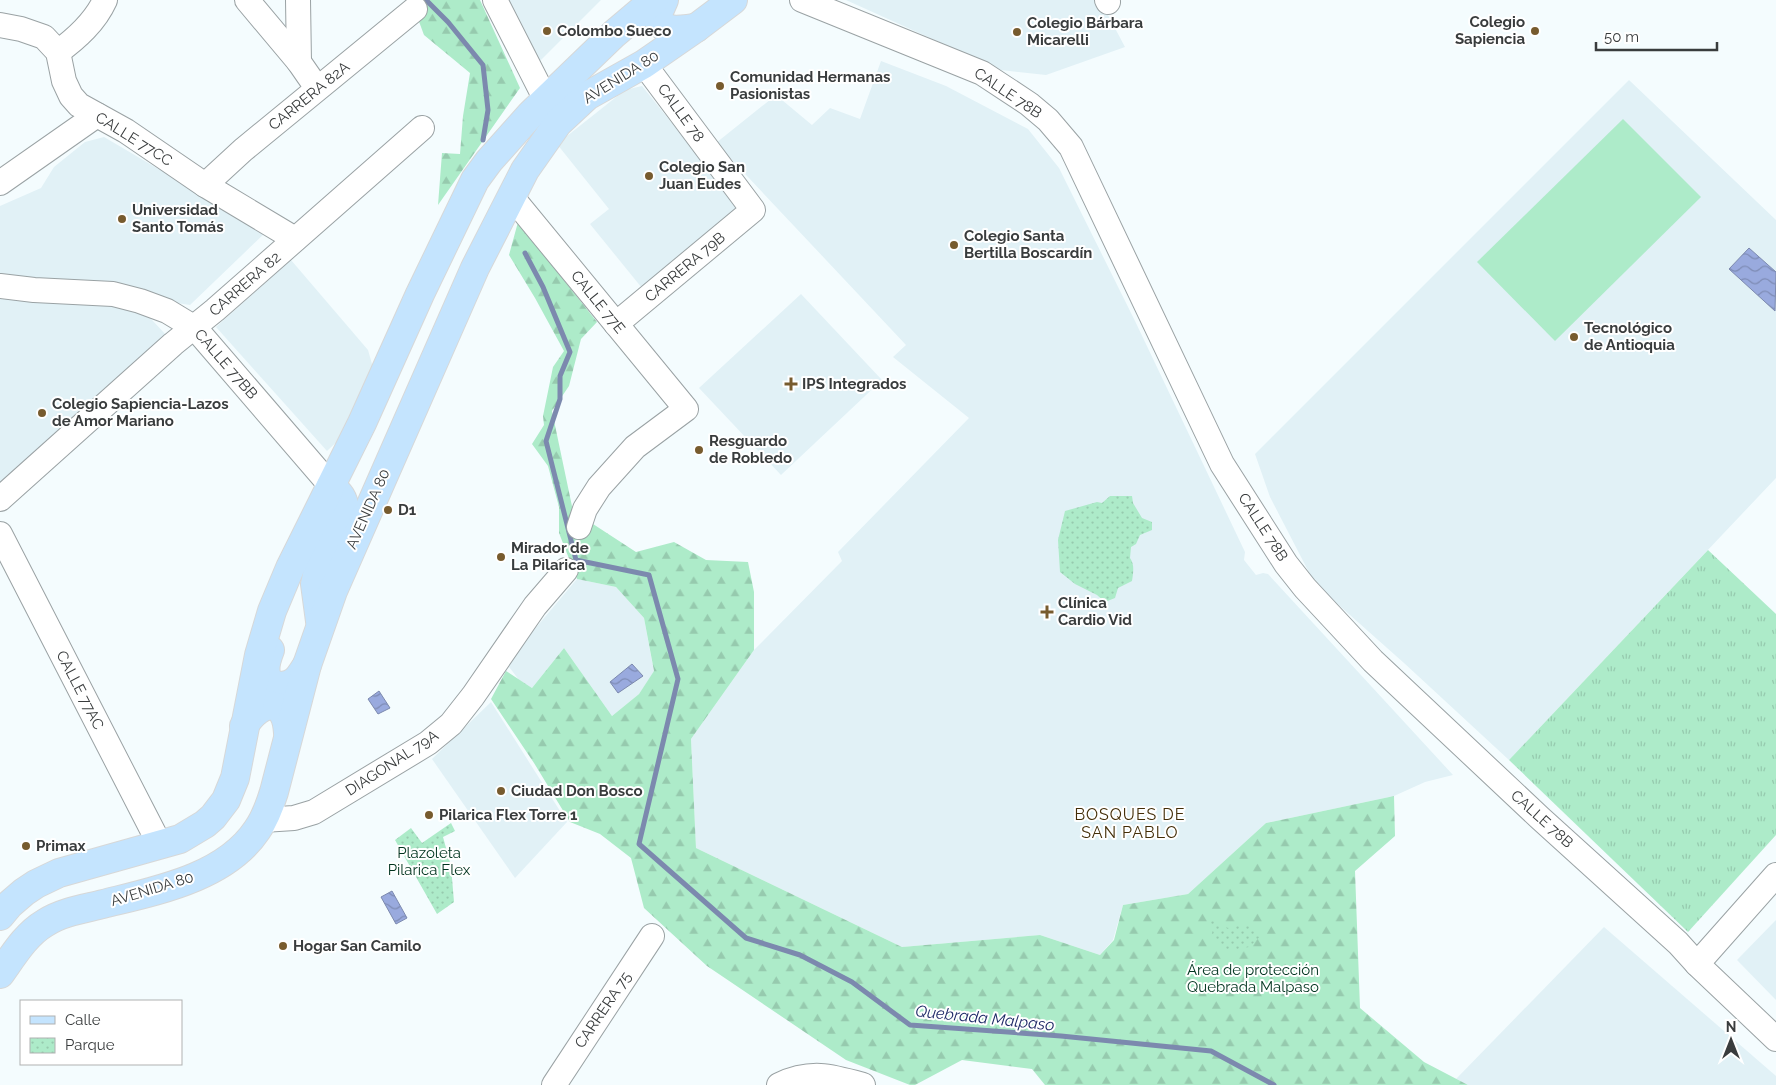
<svg xmlns="http://www.w3.org/2000/svg" width="1776" height="1085" viewBox="0 0 1776 1085" font-family="Raleway,sans-serif">
<style>
.built{fill:#e1f1f6}
.grass{fill:url(#grass-tufts)}
.forest{fill:url(#forest-firs)}
.park{fill:url(#park-dots)}
.pitch{fill:#adebc9}
.water{fill:url(#water-waves);stroke:#7c89ae}
.lines{fill:none;stroke-linecap:round;stroke-linejoin:round}
.stream{stroke:#7c89ae;stroke-width:5}
.minor-casing{stroke:#9aa2a4;stroke-width:26}
.major-casing{stroke:#d7d8d8;stroke-width:30}
.minor{stroke:#fff;stroke-width:24}
.major{stroke:#c4e4fe;stroke-width:28}
.poi-dot{fill:#775b2e;stroke:#fff;stroke-width:2}
.labels{text-anchor:middle;dominant-baseline:central;stroke-width:4;stroke-linejoin:round;paint-order:stroke}
.poi-label{font-size:15px;font-weight:bold;fill:#393c3d;stroke:#fff;text-anchor:start}
.street-label{font-size:15px;fill:#393c3d;stroke:#fff}
.park-label{font-size:15px;fill:#00341f;stroke:#fff}
.neighbourhood-label{font-size:16px;letter-spacing:1px;fill:#422d07;stroke:#fff}
.water-label{font-size:16px;font-style:italic;fill:#1d2966;stroke:#fff}
</style>
<defs>
<pattern id="grass-tufts" width="24" height="20" patternUnits="userSpaceOnUse" patternTransform="scale(1.25)"><rect width="24" height="20" fill="#adebc9"/><path d="M3 7l-1-3M5 7V3M7 7l1-3M15 17l-1-3M17 17v-4M19 17l1-3" fill="none" stroke="#96caae"/></pattern>
<pattern id="forest-firs" width="22" height="20" patternUnits="userSpaceOnUse" patternTransform="scale(1.25)"><rect width="22" height="20" fill="#adebc9"/><path d="M5 1l3.5 6h-7zM16 11l3.5 6h-7z" fill="#96caae"/></pattern>
<pattern id="park-dots" width="8" height="8" patternUnits="userSpaceOnUse" patternTransform="scale(1.25)"><rect width="8" height="8" fill="#adebc9"/><path d="M2 2h.1M6 6h.1" fill="none" stroke="#96caae" stroke-width="1.8" stroke-linecap="round"/></pattern>
<pattern id="water-waves" width="16" height="10" patternUnits="userSpaceOnUse" patternTransform="scale(1.25)"><rect width="16" height="10" fill="#99aade"/><path d="M0 5q4-4 8 0t8 0" fill="none" stroke="#7e8cb5"/></pattern>
</defs>
<rect width="100%" height="100%" fill="#f4fcfe"/>
<g class="built">
<path d="M508,0H601L540,61Z"/>
<path d="M846,0H1100L1125,47L1046,75L1001,70Z"/>
<path d="M881,61L946,86L1028,129L1059,168L1135,321L1245,552L1244,560L1256,575L1263,573L1268,574L1453,775L1425,782L1394,796L1266,823L1188,894L1123,905L1113,940L1100,955L1040,935L902,947L696,848L691,739L754,650L842,561L838,552L969,418L893,357L906,345L716,143L776,95L812,125L830,108L860,119Z"/>
<path d="M1629,80L1776,220V478L1509,760L1404,663L1315,584L1270,497L1255,454Z"/>
<path d="M642,86L741,209L642,288L590,224L609,209L557,144L625,90Z"/>
<path d="M104,137L266,232L190,305L0,276V206L41,188L54,167L85,142Z"/>
<path d="M291,260L368,350L374,371L344,435L327,451L216,327Z"/>
<path d="M0,290L138,305L167,336L0,491Z"/>
<path d="M801,294L882,380L781,475L699,388Z"/>
<path d="M577,579L616,587L644,618L654,672L639,694L612,716L564,648L532,688L519,680L506,663Z"/>
<path d="M491,702L567,822L515,878L432,759Z"/>
<path d="M1776,920V1000L1737,960Z"/>
<path d="M1604,927L1776,1076V1085H1468L1456,1079Z"/>
</g>
<path class="grass" d="M1708,550L1776,614V835L1688,932L1509,760Z"/>
<g class="forest">
<path d="M411,0H480L520,88L438,205L442,153L460,154L463,116L470,73L424,35Z"/>
<path d="M518,222L597,322L581,339L569,386L552,411L573,511L636,552L674,542L706,560L748,562L754,592V650L691,739L696,848L902,947L1040,935L1100,955L1114,940L1123,905L1188,894L1266,823L1394,796L1395,836L1355,871L1360,1008L1424,1062L1468,1085H1045L1032,1069L962,1060L915,1085H910L846,1060L707,966L644,908L631,858L600,834L570,822L534,763L491,699L506,671L532,688L564,648L612,716L639,694L654,671L644,618L616,587L577,579L559,533V507L548,466L532,444L544,425L543,416L553,367L564,351L535,298L509,255Z"/>
</g>
<g class="park">
<path d="M1110,496H1132L1133,503L1142,518L1152,522V530L1140,535L1136,544L1131,547L1130,558C1135,565 1133,573 1132,581L1118,588L1115,598L1105,602L1097,595L1075,584L1060,572L1058,540L1065,511L1097,502L1102,503Z"/>
<path d="M451,823L455,831L443,837L451,866L454,902L437,914L395,840L411,828L422,843Z"/>
<path d="M1210,919L1228,928L1247,924L1262,935L1249,947L1226,951L1214,942Z"/>
</g>
<path class="pitch" d="M1623,119L1701,197L1555,341L1477,262Z"/>
<g class="water">
<path d="M1749,248L1776,272L1775,311L1729,269Z"/>
<path d="M632,664L643,676L618,693L610,682Z"/>
<path d="M379,691L390,708L378,714L368,699Z"/>
<path d="M392,891L407,918L396,924L381,897Z"/>
</g>
<g class="lines">
<g class="stream">
<path d="M426,0L448,22L483,65L488,110L483,140"/>
<path d="M525,253L543,287L570,352L560,376V399L546,441L576,560L649,575L678,679L639,844L746,938L800,955L852,982L910,1025L1061,1036L1211,1051L1274,1085"/>
</g>
<defs>
<g id="minor">
<path d="M247,0L299,62L317,88"/>
<path d="M298,0L299,62"/>
<path d="M495,0L546,100"/>
<path d="M802,0L982,73L1029,104L1048,120L1071,147L1222,464L1286,564L1305,588L1373,661L1540,818L1678,943L1697,964L1776,1039"/>
<path d="M1107,0L1108,2"/>
<path d="M0,25L21,29L44,37L58,52L64,81L71,96L79,105L126,131L205,185L295,239"/>
<path d="M58,52C77,38 95,22 105,0"/>
<path d="M0,183L97,115"/>
<path d="M205,185L243,150L415,9"/>
<path d="M511,196L686,409L635,447L599,487L585,509L579,527"/>
<path d="M0,286L34,290L113,294L140,301L167,311L195,328L331,486"/>
<path d="M616,324L753,210L644,64"/>
<path d="M0,499L173,344L215,310L422,128"/>
<path d="M0,534L160,845"/>
<path d="M263,820L294,818L314,812L428,743L451,724L473,696L535,606L566,570"/>
<path d="M1697,964L1776,875"/>
<path d="M554,1085L652,936"/>
<path d="M779,1085C811,1070 831,1076 863,1085"/>
</g>
<g id="major">
<path d="M664,0L657,16C663,35 680,29 696,28"/>
<path d="M320,621L315,584L317,575L344,510C345,499 339,493 331,486"/>
<path d="M270,650C267,658 264,665 266,674C269,687 285,689 295,681C300,677 303,671 307,665"/>
<path d="M244,726C261,699 286,696 288,733"/>
<path d="M0,916L10,904L24,892L36,884L59,873L180,839L205,824L213,817L226,800L235,778L259,655L272,611L290,568L362,423L420,294L475,180L489,161L531,114L614,34L654,0"/>
<path d="M0,974C13,956 25,935 45,923C62,912 83,909 103,904C155,891 225,878 257,830C265,819 270,805 274,792L307,665L333,591L475,268L525,170L558,123L587,96L644,64L696,28L733,0"/>
</g>
</defs>
<use href="#minor" class="minor-casing"/>
<use href="#major" class="major-casing"/>
<use href="#minor" class="minor"/>
<use href="#major" class="major"/>
</g>
<g class="poi-dot">
<circle cx="547" cy="31" r="5"/>
<circle cx="1535" cy="31" r="5"/>
<circle cx="1017" cy="32" r="5"/>
<circle cx="720" cy="86" r="5"/>
<circle cx="649" cy="176" r="5"/>
<circle cx="122" cy="219" r="5"/>
<circle cx="954" cy="245" r="5"/>
<circle cx="1574" cy="337" r="5"/>
<path d="M788.5 376.5h5v5h5v5h-5v5h-5v-5h-5v-5h5z"/>
<circle cx="42" cy="413" r="5"/>
<circle cx="699" cy="450" r="5"/>
<circle cx="388" cy="510" r="5"/>
<circle cx="501" cy="557" r="5"/>
<path d="M1044.5 604.5h5v5h5v5h-5v5h-5v-5h-5v-5h5z"/>
<circle cx="501" cy="791" r="5"/>
<circle cx="429" cy="815" r="5"/>
<circle cx="26" cy="846" r="5"/>
<circle cx="283" cy="946" r="5"/>
</g>
<g class="labels">
<g class="poi-label">
<text x="1525" y="22" text-anchor="end">Colegio<tspan x="1525" dy="17">Sapiencia</tspan></text>
<text x="1027" y="23">Colegio Bárbara<tspan x="1027" dy="17">Micarelli</tspan></text>
<text x="557" y="31">Colombo Sueco</text>
<text x="730" y="77">Comunidad Hermanas<tspan x="730" dy="17">Pasionistas</tspan></text>
<text x="659" y="167">Colegio San<tspan x="659" dy="17">Juan Eudes</tspan></text>
<text x="132" y="210">Universidad<tspan x="132" dy="17">Santo Tomás</tspan></text>
<text x="964" y="236">Colegio Santa<tspan x="964" dy="17">Bertilla Boscardín</tspan></text>
<text x="1584" y="328">Tecnológico<tspan x="1584" dy="17">de Antioquia</tspan></text>
<text x="802" y="384">IPS Integrados</text>
<text x="52" y="404">Colegio Sapiencia-Lazos<tspan x="52" dy="17">de Amor Mariano</tspan></text>
<text x="709" y="441">Resguardo<tspan x="709" dy="17">de Robledo</tspan></text>
<text x="398" y="510">D1</text>
<text x="511" y="548">Mirador de<tspan x="511" dy="17">La Pilarica</tspan></text>
<text x="1058" y="603">Clínica<tspan x="1058" dy="17">Cardio Vid</tspan></text>
<text x="511" y="791">Ciudad Don Bosco</text>
<text x="439" y="815">Pilarica Flex Torre 1</text>
<text x="36" y="846">Primax</text>
<text x="293" y="946">Hogar San Camilo</text>
</g>
<g class="street-label">
<text transform="translate(621 77) rotate(-32)">AVENIDA 80</text>
<text transform="translate(1008 93) rotate(34)">CALLE 78B</text>
<text transform="translate(309 96) rotate(-39)">CARRERA 82A</text>
<text transform="translate(681 113) rotate(54)">CALLE 78</text>
<text transform="translate(134 139) rotate(32)">CALLE 77CC</text>
<text transform="translate(685 267) rotate(-40)">CARRERA 79B</text>
<text transform="translate(245 284) rotate(-41)">CARRERA 82</text>
<text transform="translate(598 302) rotate(51)">CALLE 77E</text>
<text transform="translate(226 364) rotate(49)">CALLE 77BB</text>
<text transform="translate(368 509) rotate(-66)">AVENIDA 80</text>
<text transform="translate(1263 527) rotate(57)">CALLE 78B</text>
<text transform="translate(80 690) rotate(63)">CALLE 77AC</text>
<text transform="translate(392 763) rotate(-33)">DIAGONAL 79A</text>
<text transform="translate(1542 819) rotate(42)">CALLE 78B</text>
<text transform="translate(152 889) rotate(-17)">AVENIDA 80</text>
<text transform="translate(603 1010) rotate(-56)">CARRERA 75</text>
</g>
<g class="park-label">
<text x="429" y="853">Plazoleta<tspan x="429" dy="17">Pilarica Flex</tspan></text>
<text x="1253" y="970">Área de protección<tspan x="1253" dy="17">Quebrada Malpaso</tspan></text>
</g>
<g class="neighbourhood-label">
<text x="1130" y="814">BOSQUES DE<tspan x="1130" dy="18">SAN PABLO</tspan></text>
</g>
<g class="water-label">
<text transform="translate(985 1018) rotate(6)">Quebrada Malpaso</text>
</g>
</g>
<rect x="20" y="1000" width="162" height="65" fill="#ffffff" stroke="#b0b1b1"/>
<rect x="30" y="1016" width="25" height="8" fill="#c4e4fe" stroke="#b0b1b1"/>
<text x="65" y="1025" font-size="15" fill="#393c3d">Calle</text>
<rect x="30" y="1038" width="25" height="15" fill="url(#park-dots)" stroke="#b0b1b1"/>
<text x="65" y="1050" font-size="15" fill="#393c3d">Parque</text>
<g transform="translate(1731 1040)" stroke="#ffffff" stroke-width="4" paint-order="stroke">
<path d="M0-4L9 19L0 12L-9 19Z" fill="#393c3d"/>
<text y="-8" font-size="14" font-weight="bold" text-anchor="middle" fill="#393c3d">N</text>
</g>
<path d="M1596 42v8h121v-8" fill="none" stroke="#393c3d" stroke-width="2.5"/>
<text x="1604" y="42" font-size="15" fill="#393c3d" stroke="#ffffff" stroke-width="4" paint-order="stroke">50 m</text>
</svg>
